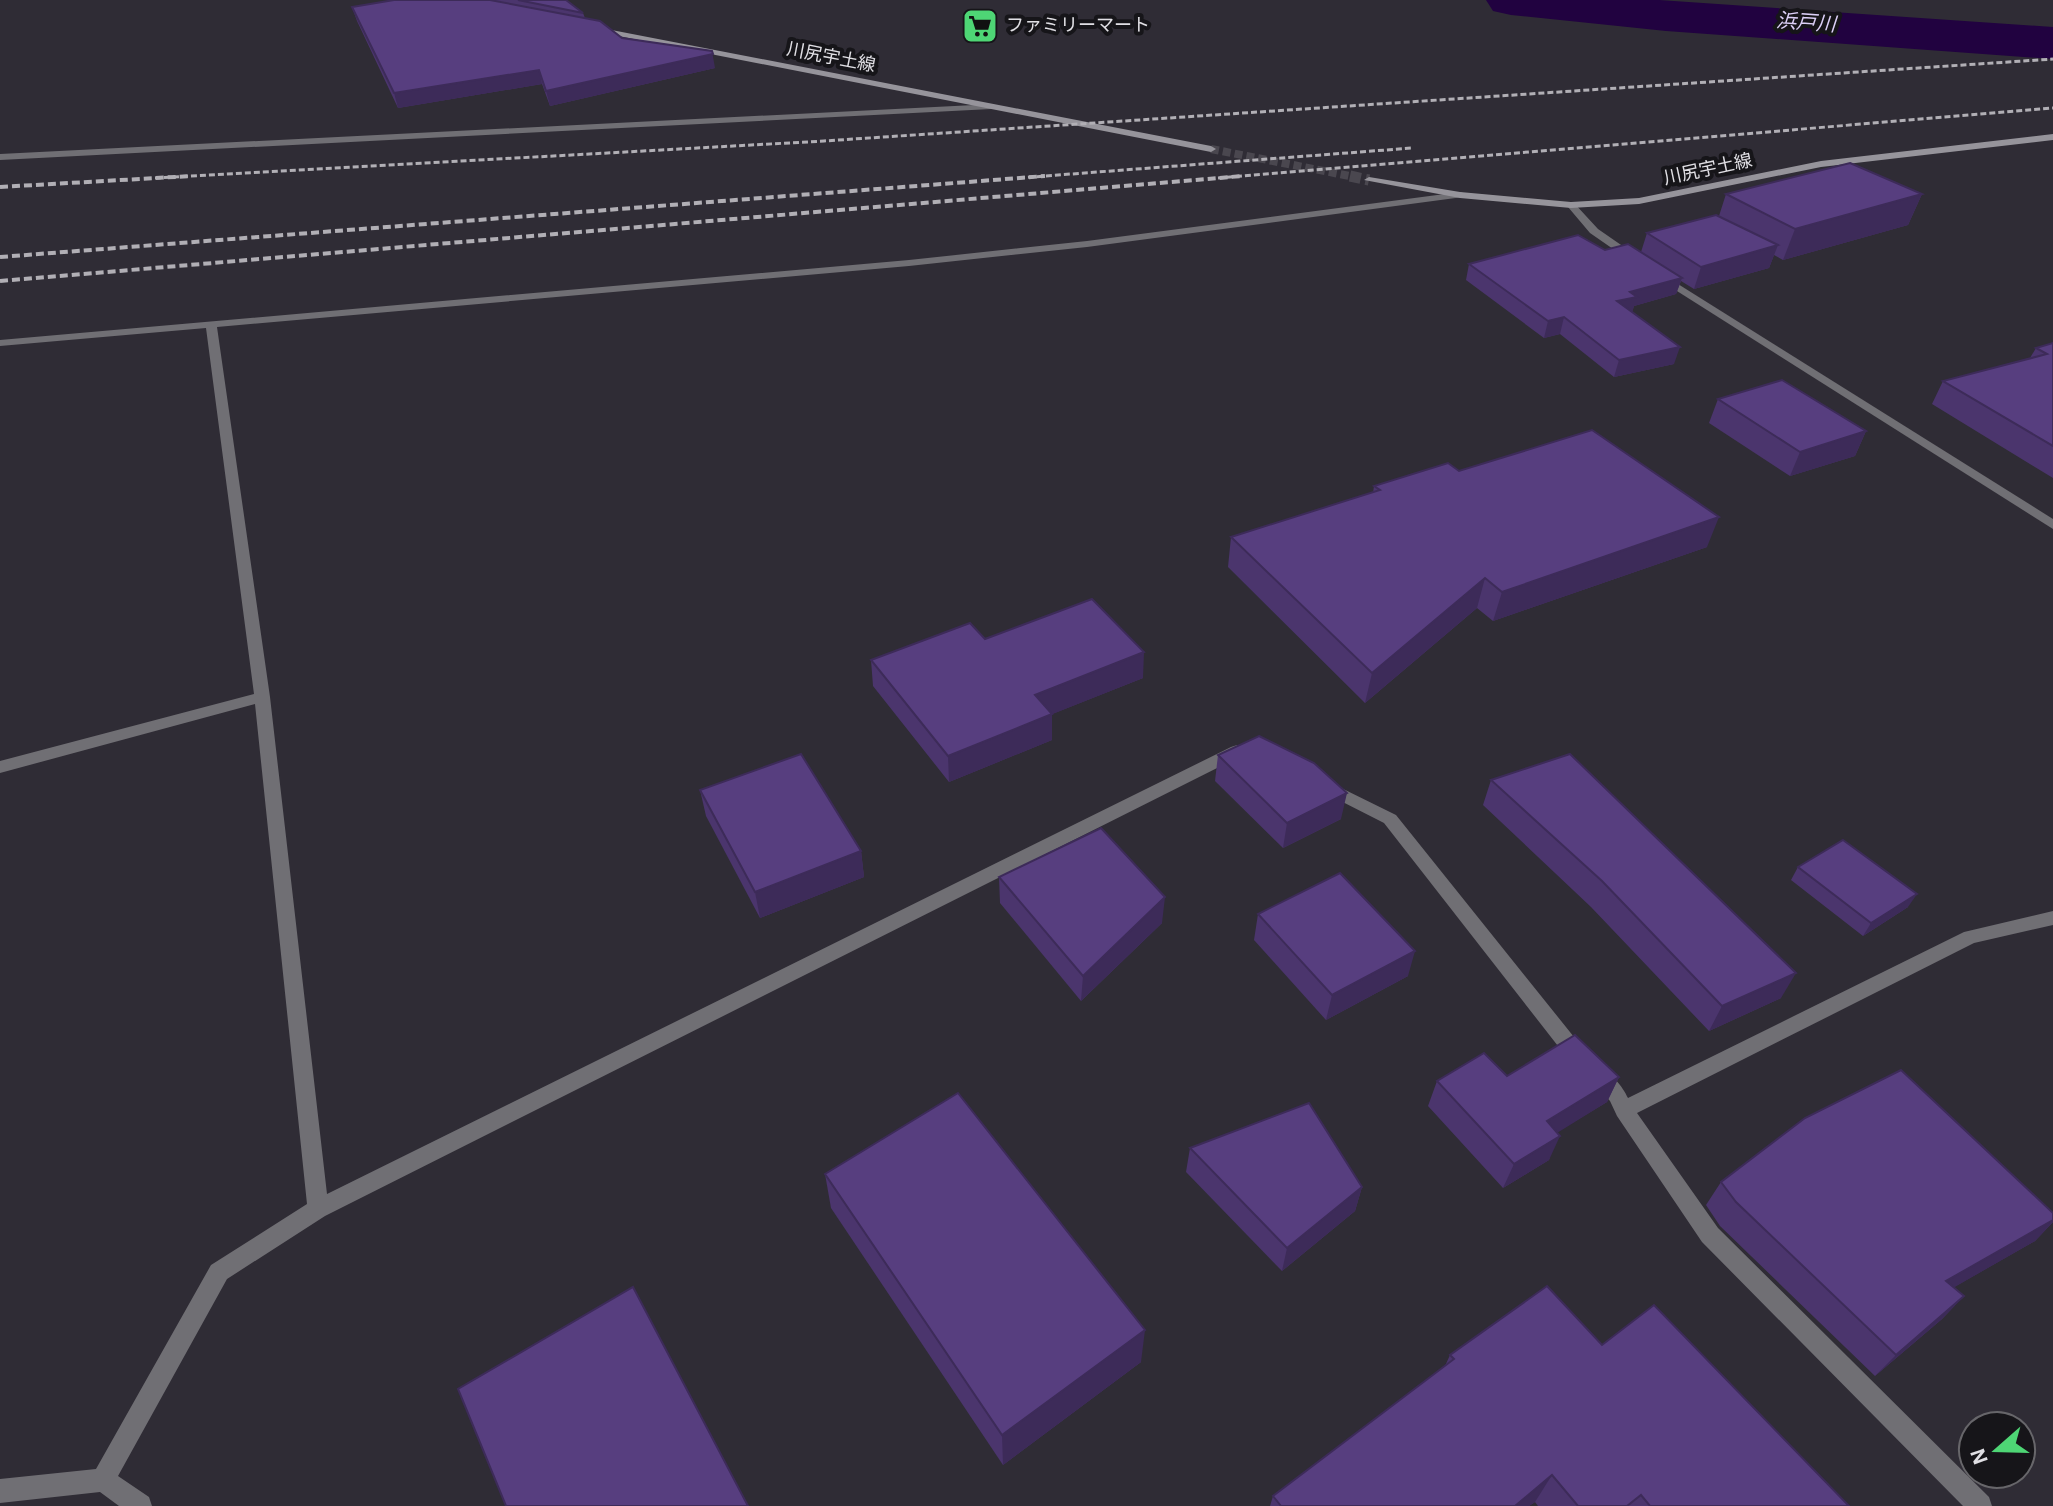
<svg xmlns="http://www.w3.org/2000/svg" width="2053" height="1506" viewBox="0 0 2053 1506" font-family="'Alegreya Sans','Noto Sans JP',sans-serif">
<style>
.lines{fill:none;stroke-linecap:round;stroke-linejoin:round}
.river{fill:#210240;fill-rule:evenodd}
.secondary-tunnel-far1{stroke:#4a474f;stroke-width:8;stroke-dasharray:8 4;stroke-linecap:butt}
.secondary-tunnel{stroke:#4a474f;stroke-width:11;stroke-dasharray:11 5;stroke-linecap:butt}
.minor{fill:#706f74;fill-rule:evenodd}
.tertiary{fill:#706f74;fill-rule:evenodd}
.secondary{fill:#96949b;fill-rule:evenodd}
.rail-far1{stroke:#b1afb5;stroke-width:3;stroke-dasharray:6 3;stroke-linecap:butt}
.rail{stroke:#b1afb5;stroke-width:4;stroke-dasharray:8 4;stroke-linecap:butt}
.wall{fill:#4b356d}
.shaded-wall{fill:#3d2b59}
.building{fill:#573e7f;stroke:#3d2b59;stroke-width:2}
.labels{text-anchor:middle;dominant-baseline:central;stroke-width:8;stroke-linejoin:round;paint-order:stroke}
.far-poi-label{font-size:18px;fill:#e0dfe4;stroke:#161519;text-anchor:start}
.far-street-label{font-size:18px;fill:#e0dfe4;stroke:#161519}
.far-water-label{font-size:20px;font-style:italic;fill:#dbcff6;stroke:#161519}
</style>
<rect width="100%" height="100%" fill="#2f2c35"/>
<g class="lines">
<path class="river" d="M1486,0H1659L2053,27V59L1666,31L1511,15L1493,11Z"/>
<path class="secondary-tunnel-far1" d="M1211,149L1360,178"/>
<path class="secondary-tunnel" d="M1350,176L1369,180"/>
<g class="minor">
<path d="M994,104V108L991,109L0,160V154Z"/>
<path d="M1460,192L1463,193V197L1087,247L909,266L217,327L270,697L327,1194L1231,747L1237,745L1245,751L1243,755L325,1216L227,1279L118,1476L149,1497L152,1506H119L100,1492L0,1503V1479L96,1469L211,1265L307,1204L255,704L0,773V761L254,694L206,328L0,346V340L909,260L1087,241Z"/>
<path d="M1329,782L1396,815L1586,1052L1589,1058L1586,1064L1579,1066L1572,1064L1384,823L1323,792L1321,788L1323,784Z"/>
<path d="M2053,911V925L1974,943L1637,1113L1718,1228L1989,1497L1992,1506H1963L1702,1242L1617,1116L1610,1101L1588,1077L1591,1071C1607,1065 1622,1085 1628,1098L1964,932Z"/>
</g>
<g class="tertiary">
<path d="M1568,203H1574L1598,229L1637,256V260H1629L1590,233L1568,207Z"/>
<path d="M1662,274L2053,519V529L1658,279V275Z"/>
</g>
<g class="secondary">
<path d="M596,27L1211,146L1216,149L1211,152L593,31Z"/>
<path d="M2053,134V140L1821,167L1639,204L1571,208L1460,198L1364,180L1369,177L1460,192L1571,202L1639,198L1821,161Z"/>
</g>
<g class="rail-far1">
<path d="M155,178L824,141L2053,59"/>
<path d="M1019,178L1412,148"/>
<path d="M1218,178L2053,108"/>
</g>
<g class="rail">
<path d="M0,187L191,176"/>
<path d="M0,257L1045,176"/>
<path d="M0,281L1242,176"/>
</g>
</g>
<g class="wall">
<path d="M394,0H566L583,13L585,18L622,38L715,68L550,106L542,84L398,108L357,21L352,7Z"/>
<path d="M1726,194H1922L1908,225L1783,260L1774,255L1769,268L1694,289L1681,281L1676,294L1634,306L1632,312L1674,364L1614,377L1560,334L1544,338L1466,280L1469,264L1605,250L1641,252L1647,233L1719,216Z"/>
<path d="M2053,343V478L1932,404L1943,381L2030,358L2036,348Z"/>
<path d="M1718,399L1866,431L1855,456L1790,476L1709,423Z"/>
<path d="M1459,471L1707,547L1493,621L1477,608L1365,703L1228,567L1231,537L1373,493L1374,486Z"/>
<path d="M985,639L1143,678L1052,714V740L949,782L873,686L871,660Z"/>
<path d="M1218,755L1341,819L1283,848L1215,781Z"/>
<path d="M1491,780L1781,998L1709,1031L1591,907L1483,805Z"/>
<path d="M700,790L861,851L864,877L760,918L706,816Z"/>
<path d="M1798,867L1908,907L1863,936L1791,880Z"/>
<path d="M999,877L1162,923L1081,1001L1000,903Z"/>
<path d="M1258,914L1408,976L1326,1020L1254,940Z"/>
<path d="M1507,1076L1619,1077L1607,1102L1557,1132L1549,1160L1503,1188L1428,1106L1437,1081Z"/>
<path d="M1190,1148L1362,1187L1355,1211L1282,1271L1186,1172Z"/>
<path d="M825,1174L1141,1362L1003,1465L831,1208Z"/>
<path d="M1721,1182L2053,1213V1222L2035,1241L1954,1287L1964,1296L1942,1319L1875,1376L1720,1226L1706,1205Z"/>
<path d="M1602,1345L1849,1506H1538L1535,1502L1529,1506H1270L1273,1496L1445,1366L1450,1355Z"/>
</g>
<g class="shaded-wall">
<path d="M712,51L715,68L550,106L546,91Z"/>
<path d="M539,70L542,84L398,108L394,93Z"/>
<path d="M1922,194L1908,225L1783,260L1795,229Z"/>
<path d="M1778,245L1769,268L1694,289L1701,267Z"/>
<path d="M1682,278L1676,294L1634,306L1632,313L1617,301L1630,292Z"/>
<path d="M1564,317L1560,334L1544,338L1548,321Z"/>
<path d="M1680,347L1674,364L1614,377L1619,360Z"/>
<path d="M1866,431L1855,456L1790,476L1800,452Z"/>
<path d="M1719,517L1707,547L1493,621L1502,592Z"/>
<path d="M1485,578L1477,608L1365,703L1372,673Z"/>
<path d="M1144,652L1143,678L1035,721V695Z"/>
<path d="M1052,714V740L949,782L948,756Z"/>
<path d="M1347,793L1341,819L1283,848L1287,823Z"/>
<path d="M861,851L864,877L760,918L755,892Z"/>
<path d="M1917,894L1908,907L1863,936L1871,923Z"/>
<path d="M1165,897L1162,923L1081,1001L1083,976Z"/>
<path d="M1415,951L1408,976L1326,1020L1332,995Z"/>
<path d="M1796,973L1781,998L1709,1031L1722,1006Z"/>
<path d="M1619,1077L1607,1102L1536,1146L1547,1121Z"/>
<path d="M1560,1136L1549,1160L1503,1188L1514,1164Z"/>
<path d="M1362,1187L1355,1211L1282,1271L1287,1248Z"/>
<path d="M2053,1220V1222L2035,1241L1925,1304L1946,1281Z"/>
<path d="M1964,1296L1942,1319L1875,1376L1896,1355Z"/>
<path d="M1145,1330L1141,1362L1003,1465L1002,1435Z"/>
<path d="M1552,1475L1535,1502L1529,1506H1515Z"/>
</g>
<g class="building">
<path d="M394,0H490L600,21L622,38L712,51L713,54L546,91L539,70L394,93L352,7Z"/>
<path d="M518,0H566L583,13Z"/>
<path d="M1850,163L1922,194L1795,229L1726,194Z"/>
<path d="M1716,215L1778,245L1701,267L1647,233Z"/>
<path d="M1578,235L1605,250L1628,244L1682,278L1630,292L1637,297L1617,301L1680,347L1619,360L1564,317L1548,321L1469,264Z"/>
<path d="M2053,343V446L1943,381L2047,354L2036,348Z"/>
<path d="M1782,380L1866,431L1800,452L1718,399Z"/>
<path d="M1592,430L1719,517L1502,592L1485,578L1372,673L1231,537L1380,490L1374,486L1448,463L1459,471Z"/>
<path d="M1092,599L1144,652L1035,695L1052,714L948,756L871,660L970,623L985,639Z"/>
<path d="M1259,736L1314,763L1347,793L1287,823L1218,755Z"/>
<path d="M801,754L861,851L755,892L700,790Z"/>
<path d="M1570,754L1796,973L1722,1006L1602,881L1491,780Z"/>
<path d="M1101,828L1165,897L1083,976L999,877Z"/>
<path d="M1843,840L1917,894L1871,923L1798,867Z"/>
<path d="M1340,873L1415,951L1332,995L1258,914Z"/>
<path d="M1575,1035L1619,1077L1547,1121L1560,1136L1514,1164L1437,1081L1484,1053L1507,1076Z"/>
<path d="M1901,1070L2053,1213V1220L1946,1281L1964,1296L1896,1355L1736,1202L1721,1182L1805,1118Z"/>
<path d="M958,1093L1145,1330L1002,1435L825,1174Z"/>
<path d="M1309,1103L1362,1187L1287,1248L1190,1148Z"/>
<path d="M1547,1286L1602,1345L1654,1305L1849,1506H1650L1641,1495L1627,1506H1578L1552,1475L1515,1506H1281L1273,1496L1454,1359L1450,1355Z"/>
<path d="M633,1287L748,1506H506L458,1389Z"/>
</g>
<defs>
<symbol id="supermarket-square" viewBox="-11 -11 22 22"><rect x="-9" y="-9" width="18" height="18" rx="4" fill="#4ed675" stroke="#161519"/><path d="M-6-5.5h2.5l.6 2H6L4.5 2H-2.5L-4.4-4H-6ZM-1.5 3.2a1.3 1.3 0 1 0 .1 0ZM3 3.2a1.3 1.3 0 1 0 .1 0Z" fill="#111"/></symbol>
</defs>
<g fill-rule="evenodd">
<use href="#supermarket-square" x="960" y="6" width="40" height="40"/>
</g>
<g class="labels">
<g class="far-poi-label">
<text x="1006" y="26">ファミリーマート</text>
</g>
<g class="far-street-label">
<text transform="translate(831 58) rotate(11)">川尻宇土線</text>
<text transform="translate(1708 170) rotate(-12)">川尻宇土線</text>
</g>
<g class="far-water-label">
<text transform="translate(1806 23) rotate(4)">浜戸川</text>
</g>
</g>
<g transform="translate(1997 1450) rotate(250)"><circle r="38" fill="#161519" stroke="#67666a" stroke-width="2"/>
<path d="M0-6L14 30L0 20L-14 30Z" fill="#4ed675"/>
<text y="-12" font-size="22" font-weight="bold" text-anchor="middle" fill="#e0dfe4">N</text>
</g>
</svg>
